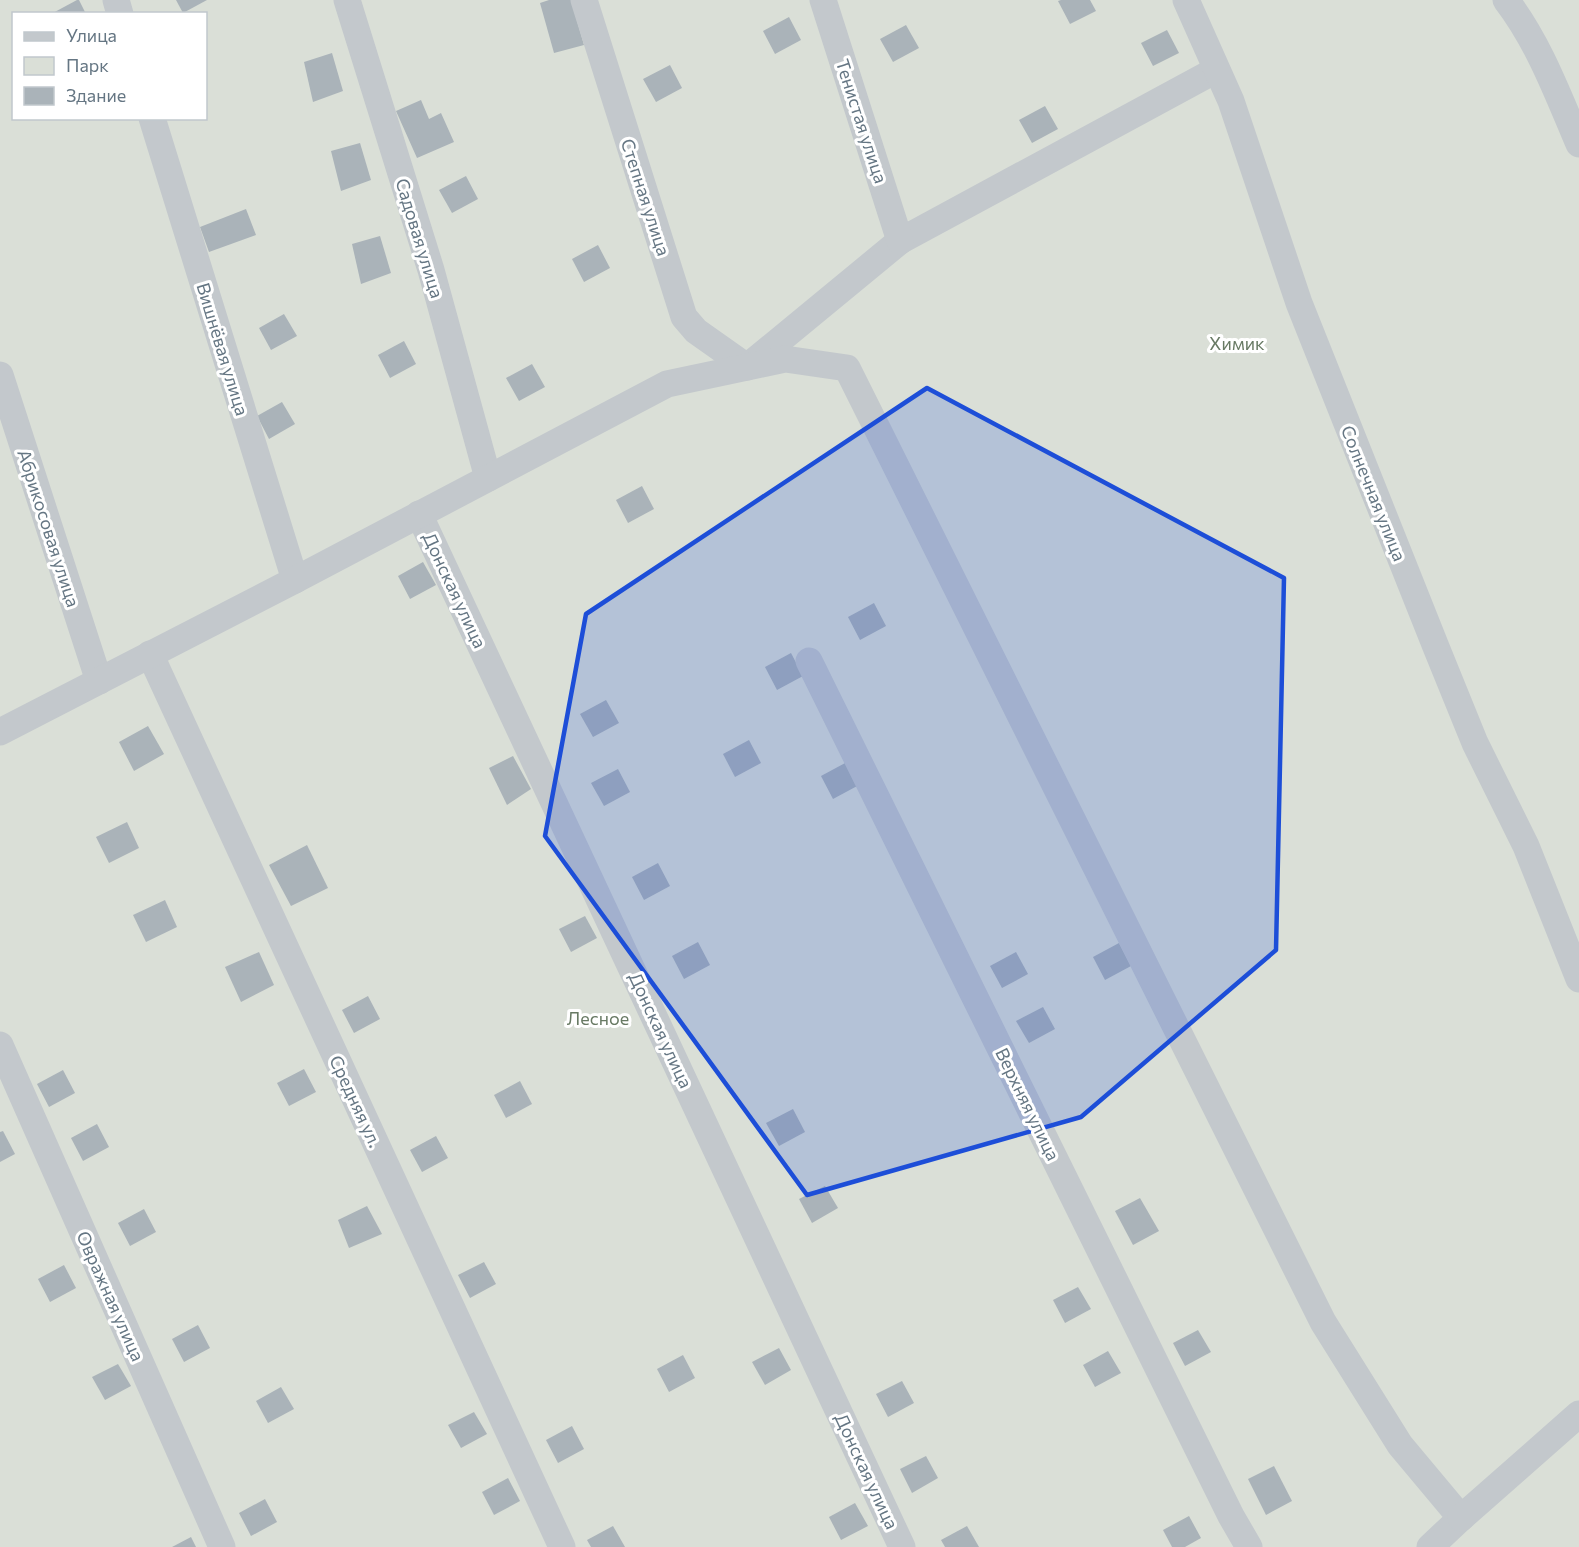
<svg xmlns="http://www.w3.org/2000/svg" width="1579" height="1547" viewBox="0 0 1579 1547" font-family="Commissioner,sans-serif">
<style>
.green{fill:#dadfd7;fill-rule:evenodd}
.building{fill:#aab3b9}
.lines{fill:none;stroke-linecap:round;stroke-linejoin:round}
.minor{stroke:#c3c8cc;stroke-width:27}
.marked{fill:#1d4ed8;fill-opacity:0.2;stroke:#1d4ed8;stroke-width:4.5;stroke-linejoin:round}
.labels{text-anchor:middle;dominant-baseline:central;stroke-width:6;stroke-linejoin:round;paint-order:stroke}
.street-label{font-size:18px;fill:#657683;stroke:#fff}
.park-label{font-size:18px;fill:#687a64;stroke:#fff}
</style>
<rect width="100%" height="100%" fill="#fafaf8"/>
<path class="green" d="M0,0H1579V1547H0ZM14,14H206V118H14Z"/>
<g class="building">
<path d="M77,0H79L86,14H51Z"/>
<path d="M176,0H207L183,13Z"/>
<path d="M549,0H571L584,45L554,53L540,3Z"/>
<path d="M1061,0H1090L1096,11L1070,24L1058,1Z"/>
<path d="M789,17L801,40L775,54L763,31Z"/>
<path d="M906,25L919,48L893,62L880,39Z"/>
<path d="M1167,30L1179,53L1153,66L1141,43Z"/>
<path d="M332,53L343,91L313,102L304,62Z"/>
<path d="M670,65L682,88L656,102L643,79Z"/>
<path d="M421,100L429,119L441,113L454,142L417,158L396,111Z"/>
<path d="M1045,106L1058,129L1032,143L1019,120Z"/>
<path d="M360,143L371,180L341,191L331,151Z"/>
<path d="M466,176L478,199L452,213L439,190Z"/>
<path d="M246,209L256,235L209,252L200,227Z"/>
<path d="M380,236L391,273L361,284L352,244Z"/>
<path d="M598,245L610,268L584,282L572,259Z"/>
<path d="M284,314L297,336L271,350L259,328Z"/>
<path d="M404,341L416,364L390,378L378,355Z"/>
<path d="M532,364L545,387L519,401L506,378Z"/>
<path d="M282,402L295,424L269,439L257,416Z"/>
<path d="M642,486L654,509L628,523L616,500Z"/>
<path d="M423,562L436,585L410,599L398,576Z"/>
<path d="M874,603L886,626L860,640L848,617Z"/>
<path d="M791,653L803,676L777,690L765,667Z"/>
<path d="M606,700L619,723L593,737L580,714Z"/>
<path d="M148,726L164,754L134,771L119,742Z"/>
<path d="M749,740L761,763L735,777L723,754Z"/>
<path d="M513,756L531,789L507,805L489,768Z"/>
<path d="M847,762L859,785L833,799L821,776Z"/>
<path d="M618,769L630,792L604,806L591,783Z"/>
<path d="M127,822L139,848L109,863L96,837Z"/>
<path d="M307,845L328,888L291,906L269,865Z"/>
<path d="M658,863L670,886L644,900L632,877Z"/>
<path d="M165,900L177,927L146,942L133,915Z"/>
<path d="M585,916L597,938L571,952L559,929Z"/>
<path d="M698,942L710,965L684,979L672,956Z"/>
<path d="M1119,943L1131,966L1105,980L1093,957Z"/>
<path d="M259,952L274,985L241,1002L225,967Z"/>
<path d="M1016,952L1028,974L1002,988L990,966Z"/>
<path d="M368,996L380,1019L354,1033L342,1010Z"/>
<path d="M1043,1007L1055,1029L1029,1043L1016,1021Z"/>
<path d="M304,1069L316,1092L289,1106L277,1083Z"/>
<path d="M63,1070L75,1093L49,1107L37,1084Z"/>
<path d="M520,1081L532,1104L506,1118L494,1095Z"/>
<path d="M793,1109L805,1132L779,1146L766,1123Z"/>
<path d="M97,1124L109,1147L83,1161L71,1138Z"/>
<path d="M3,1131L15,1154L0,1162V1132Z"/>
<path d="M436,1136L448,1158L422,1172L410,1150Z"/>
<path d="M825,1186L838,1208L812,1223L799,1199Z"/>
<path d="M1140,1198L1159,1231L1133,1245L1115,1211Z"/>
<path d="M367,1206L382,1234L349,1248L338,1220Z"/>
<path d="M144,1209L156,1232L130,1246L118,1223Z"/>
<path d="M484,1262L496,1284L470,1298L458,1275Z"/>
<path d="M64,1265L76,1288L50,1302L38,1279Z"/>
<path d="M1078,1287L1091,1309L1065,1323L1053,1300Z"/>
<path d="M198,1325L210,1348L184,1362L172,1339Z"/>
<path d="M1198,1330L1211,1352L1185,1366L1173,1343Z"/>
<path d="M779,1348L791,1370L765,1385L752,1362Z"/>
<path d="M1108,1351L1121,1373L1095,1387L1083,1365Z"/>
<path d="M683,1355L695,1378L669,1392L657,1369Z"/>
<path d="M118,1364L131,1386L105,1400L92,1377Z"/>
<path d="M902,1381L914,1403L888,1417L876,1394Z"/>
<path d="M281,1387L294,1409L268,1423L256,1401Z"/>
<path d="M474,1412L487,1434L461,1448L448,1425Z"/>
<path d="M572,1426L584,1449L558,1463L546,1440Z"/>
<path d="M926,1456L938,1478L912,1493L900,1469Z"/>
<path d="M1274,1466L1292,1501L1266,1515L1248,1479Z"/>
<path d="M508,1478L520,1501L494,1515L482,1492Z"/>
<path d="M265,1499L277,1522L251,1536L239,1513Z"/>
<path d="M855,1503L868,1526L841,1540L829,1517Z"/>
<path d="M1189,1516L1201,1538L1185,1547H1172L1163,1530Z"/>
<path d="M613,1526L625,1547H591L587,1540Z"/>
<path d="M967,1526L979,1547H945L941,1540Z"/>
<path d="M191,1537L196,1547H172Z"/>
</g>
<g class="lines">
<g class="minor">
<path d="M116,0L120,14"/>
<path d="M347,0L431,270L488,478"/>
<path d="M584,0L684,317L696,331L747,367L900,241L1216,70"/>
<path d="M823,0L900,241"/>
<path d="M1186,0L1231,101L1299,303L1436,647L1475,743L1526,846L1579,979"/>
<path d="M1506,0C1539,43 1558,95 1579,144"/>
<path d="M152,118L295,580"/>
<path d="M0,375L99,681"/>
<path d="M419,514L902,1547"/>
<path d="M150,654L562,1547"/>
<path d="M809,661L1231,1516L1249,1547"/>
<path d="M0,732L295,580L667,384L785,359L847,368L1323,1322L1400,1445L1461,1518L1430,1547"/>
<path d="M0,1045L222,1547"/>
<path d="M1461,1518L1579,1414"/>
</g>
</g>
<path class="marked" d="M927,388L1284,578L1276,950L1081,1117L807,1195L545,836L586,614Z"/>
<g class="labels">
<g class="street-label">
<text transform="translate(862 121) rotate(72)">Тенистая улица</text>
<text transform="translate(646 197) rotate(72)">Степная улица</text>
<text transform="translate(420 238) rotate(73)">Садовая улица</text>
<text transform="translate(223 349) rotate(73)">Вишнёвая улица</text>
<text transform="translate(1374 493) rotate(68)">Солнечная улица</text>
<text transform="translate(49 528) rotate(72)">Абрикосовая улица</text>
<text transform="translate(455 590) rotate(65)">Донская улица</text>
<text transform="translate(661 1030) rotate(65)">Донская улица</text>
<text transform="translate(356 1101) rotate(65)">Средняя ул.</text>
<text transform="translate(1028 1104) rotate(64)">Верхняя улица</text>
<text transform="translate(111 1296) rotate(66)">Овражная улица</text>
<text transform="translate(867 1471) rotate(65)">Донская улица</text>
</g>
<g class="park-label">
<text x="1237" y="343">Химик</text>
<text x="598" y="1018">Лесное</text>
</g>
</g>
<rect x="12" y="12" width="195" height="108" fill="#ffffff" stroke="#c1c8cd" stroke-width="1.5"/>
<rect x="24" y="32" width="30" height="9" fill="#c3c8cc" stroke="#c1c8cd" stroke-width="1.5"/>
<text x="66" y="42" font-size="18" fill="#657683">Улица</text>
<rect x="24" y="57" width="30" height="18" fill="#dadfd7" stroke="#c1c8cd" stroke-width="1.5"/>
<text x="66" y="72" font-size="18" fill="#657683">Парк</text>
<rect x="24" y="87" width="30" height="18" fill="#aab3b9" stroke="#c1c8cd" stroke-width="1.5"/>
<text x="66" y="102" font-size="18" fill="#657683">Здание</text>
</svg>
